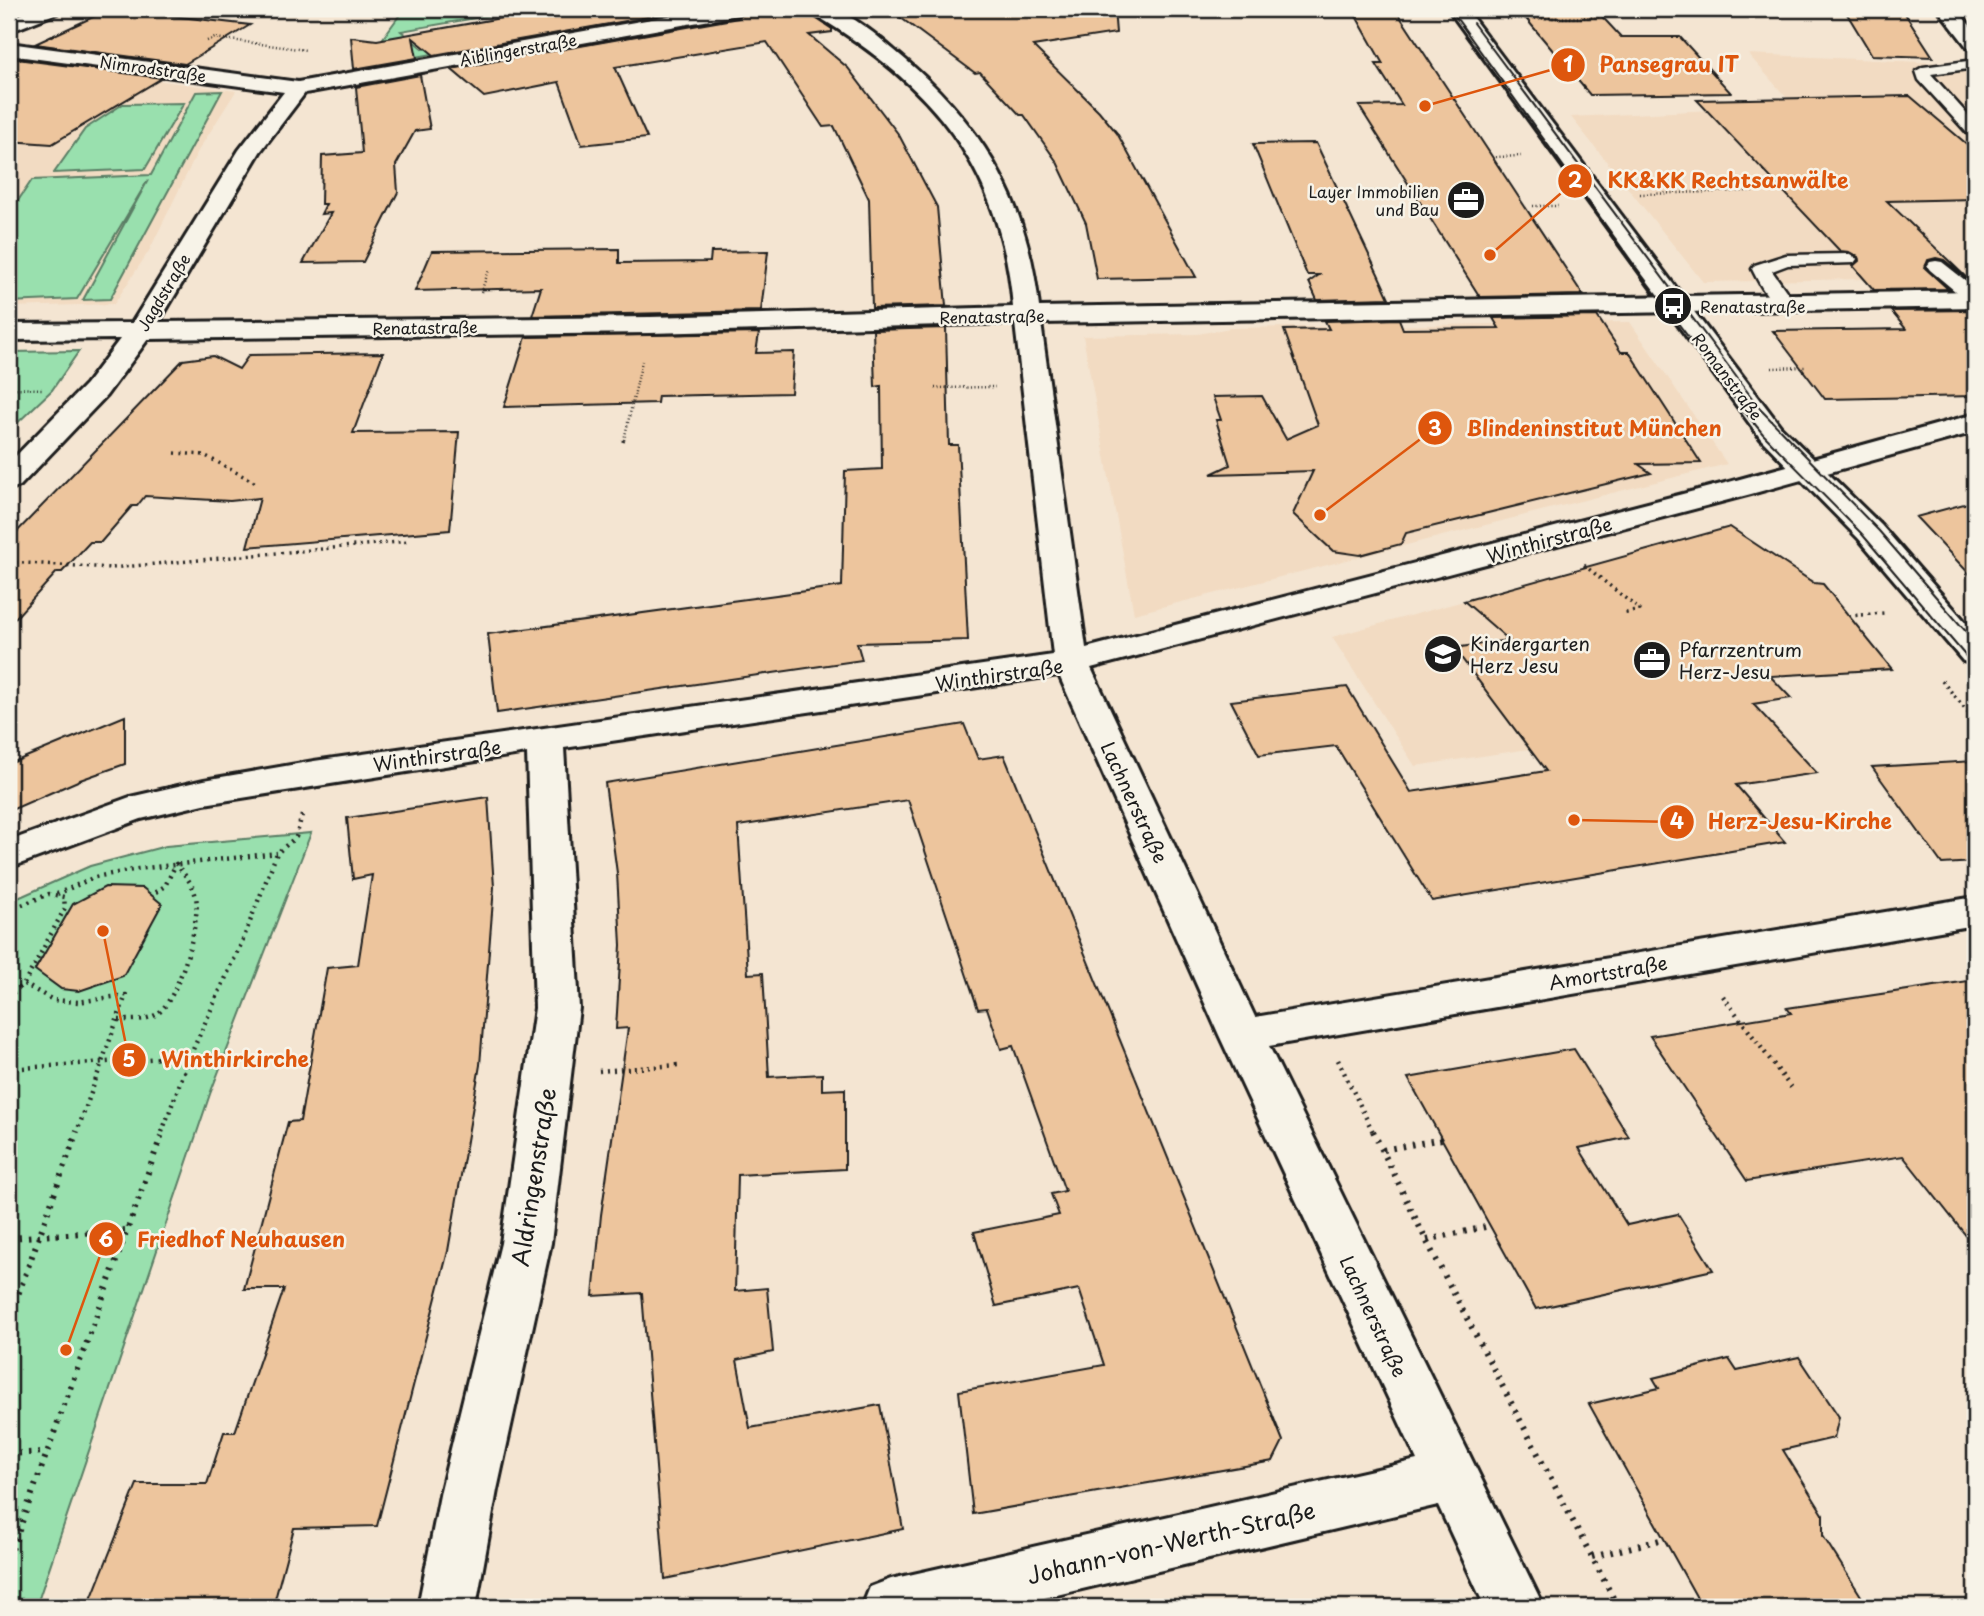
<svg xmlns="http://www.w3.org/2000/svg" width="1984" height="1616" viewBox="0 0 1984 1616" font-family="'Playpen Sans',sans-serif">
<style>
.built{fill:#f2dbc2}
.green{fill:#99e0ae;stroke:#5a7e65;stroke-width:2}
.building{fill:#edc59d;stroke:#1c1c1c;stroke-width:2}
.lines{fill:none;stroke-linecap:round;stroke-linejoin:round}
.lane-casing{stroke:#1c1c1c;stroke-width:5}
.street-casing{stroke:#1c1c1c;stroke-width:6}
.secondary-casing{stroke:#1c1c1c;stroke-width:6}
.path-far3{stroke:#1c1c1c;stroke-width:2.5;stroke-dasharray:1 2.5;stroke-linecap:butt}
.path-far2{stroke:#1c1c1c;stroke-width:3.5;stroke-dasharray:2 4.5;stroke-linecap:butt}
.path-far1{stroke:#1c1c1c;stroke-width:4.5;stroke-dasharray:2 5;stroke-linecap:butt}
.path{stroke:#1c1c1c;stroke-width:6;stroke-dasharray:2.5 7;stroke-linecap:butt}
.lane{fill:#f7f3e8;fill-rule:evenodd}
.street{fill:#f7f3e8;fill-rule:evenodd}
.secondary{fill:#f7f3e8;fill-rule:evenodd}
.tram{stroke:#1c1c1c;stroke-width:2}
.labels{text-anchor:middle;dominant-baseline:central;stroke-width:5;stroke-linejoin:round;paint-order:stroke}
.far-street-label{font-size:16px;fill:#1c1c1c;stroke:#f7f3e8}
.far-poi-label{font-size:16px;fill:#1c1c1c;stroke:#f7f3e8;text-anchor:end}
.street-label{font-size:19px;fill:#1c1c1c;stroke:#f7f3e8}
.poi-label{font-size:19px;fill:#1c1c1c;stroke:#f7f3e8;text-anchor:start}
.near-street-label{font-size:23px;fill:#1c1c1c;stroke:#f7f3e8}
.leader{fill:none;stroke:#de560d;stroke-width:2.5}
.callout-dot{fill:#de560d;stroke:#f7f3e8;stroke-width:2.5}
.mark-label{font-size:21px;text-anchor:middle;font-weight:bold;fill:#fff}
.callout-label{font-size:21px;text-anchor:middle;font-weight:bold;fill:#de560d;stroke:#f7f3e8;stroke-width:5;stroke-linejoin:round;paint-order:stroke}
</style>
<rect width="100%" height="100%" fill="#f4e5d2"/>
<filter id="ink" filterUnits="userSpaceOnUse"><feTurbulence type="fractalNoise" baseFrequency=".0143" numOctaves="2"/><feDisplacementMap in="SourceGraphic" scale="14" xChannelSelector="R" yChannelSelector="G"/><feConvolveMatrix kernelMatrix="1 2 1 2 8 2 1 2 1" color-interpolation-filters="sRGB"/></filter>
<g filter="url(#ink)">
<g class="built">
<path d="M1748,54L1963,64L1975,79V277L1703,282L1571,117L1794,106Z"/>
<path d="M65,68L236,91L198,151L149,251L114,304L9,307V94Z"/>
<path d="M1630,322L1727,464L1134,614L1083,336L1198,334L1230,328Z"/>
<path d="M1577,570L1610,737L1415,766L1332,637Z"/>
</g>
<g class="green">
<path d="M404,9H527L401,31L423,49L481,39L487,44L362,67Z"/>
<path d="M222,91L110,299L83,300L148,180L77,299L9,302V214L32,180L151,175L196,92Z"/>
<path d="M184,103L145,169L54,173L85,129L123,104Z"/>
<path d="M79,351L52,390L9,431V373L15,365L9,364V352Z"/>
<path d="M311,833L210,1094L36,1607H9V902L90,866L166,846Z"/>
</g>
<g class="building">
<path d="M110,9L250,25L185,64L35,44Z"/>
<path d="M551,9H694L434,55L413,38L417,58L354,69L351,37L377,40Z"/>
<path d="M749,9H807L811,15L832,29V32L809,35L848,68L899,135L937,207L946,306L872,308L869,199L834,126L823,127L767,42L615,67L647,138L582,145L559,82L484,97L451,69L738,18Z"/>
<path d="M889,9H1114L1116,33L1033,46L1099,111L1117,133L1196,277L1097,279L1086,223L1057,162L1024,115H1020L980,72L975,73Z"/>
<path d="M1352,9H1395L1583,295L1480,297L1359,106L1402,105L1376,64H1383Z"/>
<path d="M1518,9H1595L1621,37H1680L1731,93L1590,95Z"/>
<path d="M1844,9H1902L1933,57L1872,55Z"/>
<path d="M9,58L162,78L52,144L9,141Z"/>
<path d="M420,75L430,129L415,131L396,165L398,192L363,262L303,263L331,213L321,214L326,204H321L322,156L362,153L356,87Z"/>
<path d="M1910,96L1975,151V199L1887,201L1972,283L1944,260L1936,258L1928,260L1925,268L1948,289L1874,290L1853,266L1859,261L1858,257L1849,252L1840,251L1697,100Z"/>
<path d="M1316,143L1378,274L1389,298L1317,300L1309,282L1319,275H1307L1253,144Z"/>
<path d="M619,249V263L710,262L711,252L768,251L761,311L532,316L541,288L415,291L432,251Z"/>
<path d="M1975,310V396L1825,399L1773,331L1906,329L1891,311Z"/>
<path d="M1597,316L1621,352H1629L1701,463L1638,464L1651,473L1406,533L1401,544L1360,555L1333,551L1293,514L1313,471L1211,474L1230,465L1216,420H1221L1213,397L1262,396L1286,439L1318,425L1284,330L1329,329L1325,321L1399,319L1403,329L1499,328L1493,318Z"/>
<path d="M946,328L949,445H958L968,640L857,643L862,660L497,713L488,634L842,586L845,471L882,469L881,386L875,387L873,330Z"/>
<path d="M759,333L756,353L794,352L791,393L658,396L657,403L504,407L526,337Z"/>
<path d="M383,353L353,433L459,432L450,530L247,547L260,498L230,501L145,496L137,506H132L101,542H90L62,572H57L9,625V540L183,360L213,356L239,369L249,355Z"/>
<path d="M1975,501V580L1916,517Z"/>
<path d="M1730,527L1814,583L1823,584L1892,669L1770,676L1791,698L1753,704L1817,773L1736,785L1785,842L1432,901L1336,746L1259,755L1231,701L1347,687L1411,792L1546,771L1454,648L1509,640L1464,601Z"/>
<path d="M125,716V764L80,780L9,811V764Z"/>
<path d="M964,724L978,759L1004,755L1283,1441L1273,1461L973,1514L959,1391L1104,1365L1079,1289L996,1306L974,1232L1059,1215L1051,1194L1065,1191L1013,1046L1001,1049L987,1008L978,1009L908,800L738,826L748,974L763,973L769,1077L822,1074V1090L845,1089V1169L738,1175L735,1291L767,1288L773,1352L737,1360L750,1428L880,1405L903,1529L665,1579L642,1293L593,1296L601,1215L628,1028L616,1029L621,945L617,873L605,783Z"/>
<path d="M1975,761V862L1942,864L1872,767Z"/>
<path d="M488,797L494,887L480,1065L448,1251L377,1526L294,1528L273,1607H88L137,1484H207L224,1432H235L284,1289H244L288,1122L300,1121L327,968L358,965L372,875L353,879L347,818Z"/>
<path d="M105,887L143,888L162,904L123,976L79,991L61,989L35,970L73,904Z"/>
<path d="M1975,980V1247L1903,1156L1747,1181L1650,1036L1791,1013L1787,1008Z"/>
<path d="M1574,1049L1629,1137L1579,1148L1627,1225L1678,1214L1713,1270L1536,1309L1408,1078Z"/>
<path d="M1799,1357L1839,1417L1834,1438L1783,1450L1823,1514V1536L1868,1607H1702L1589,1404L1659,1388L1653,1378L1729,1359L1737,1371Z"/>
</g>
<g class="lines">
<defs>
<g id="lane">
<path d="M1975,60V68L1931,74L1975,123V137L1969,135L1919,80L1916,71L1923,67Z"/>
<path d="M1848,254L1857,259L1854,263L1788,265L1772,271L1794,302L1785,308C1769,304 1759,283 1752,269L1755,265L1786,255Z"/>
<path d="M1936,261L1942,262L1975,288V304L1968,302L1930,270L1927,266L1930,262Z"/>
</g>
<g id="street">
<path d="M34,9H59L57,13L9,32V19Z"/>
<path d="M708,9H747L738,15L305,93L260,152L159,322L650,317L1013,307C1001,166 931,84 812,13L810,9C816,9 825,7 831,9C850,13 879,37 894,50C979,119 1027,196 1039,307L1975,291V307L1041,323L1086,648L1729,482L1975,414V432L1751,494L1091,668L1255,1017L1975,897V925L1269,1046L1544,1607H1485L1438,1505L1006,1607H862L870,1587L891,1579L1417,1460L1219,1035L1059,675L564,748L579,1008L551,1243L497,1490L476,1607H418L441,1490L501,1243L535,1008L527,753L204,804L141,819L9,868V841L130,797L204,780L314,761L1053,655L1015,323L650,333L148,339L106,396L20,486L9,489V463L86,384L120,339L9,340V324L132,323L239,150L284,92L9,55V43L298,82Z"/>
<path d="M1938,9H1957L1975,32V50L1968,48Z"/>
</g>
<path id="secondary" d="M1448,9H1466L1781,427L1881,525L1975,633V664L1963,661L1859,539L1761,439Z"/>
</defs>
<use href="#lane" class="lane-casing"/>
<use href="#street" class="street-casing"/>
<use href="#secondary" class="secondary-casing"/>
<g class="path-far3">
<path d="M1507,19L1601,17"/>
<path d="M207,41L215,38L306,50"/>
<path d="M1496,157L1521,156"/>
<path d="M1640,194L1782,190"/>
<path d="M1533,206H1558"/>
<path d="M481,292L489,270"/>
<path d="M1772,368L1806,367"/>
<path d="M9,388L43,389"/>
<path d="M935,388L995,387"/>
<path d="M624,440L642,361"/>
</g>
<g class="path-far2">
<path d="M623,442L624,438"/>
<path d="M175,453L204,455L258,484"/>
<path d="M9,562L111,568L410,541"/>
<path d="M1584,565L1640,610L1622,614"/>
<path d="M1849,616L1884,613"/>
<path d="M1942,681L1975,720"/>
</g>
<g class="path-far1">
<path d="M57,894L95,877L138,869L277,853"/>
<path d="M9,910L49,894L64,897L65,908L24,984L9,996"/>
<path d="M24,984L53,1000L78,1002L126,995L77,1132"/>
<path d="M1723,996L1792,1089"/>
<path d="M119,1020C131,1020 146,1021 157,1014C178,1001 201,921 196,897C193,884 184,874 176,864L165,886L151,895"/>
<path d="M1338,1060L1373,1132"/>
<path d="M9,1069L190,1056L242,942L277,853L296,837L302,815"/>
<path d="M599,1071L678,1065"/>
<path d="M162,1132L190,1056"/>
</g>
<g class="path">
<path d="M1373,1131L1426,1240L1618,1607"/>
<path d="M1383,1150L1442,1139"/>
<path d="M9,1238L125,1230"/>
<path d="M1427,1240L1490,1226"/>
<path d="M9,1320L77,1131"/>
<path d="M9,1454L47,1452"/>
<path d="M1592,1557L1664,1539"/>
<path d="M9,1558L163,1131"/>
</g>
<use href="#lane" class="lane"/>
<use href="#street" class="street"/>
<use href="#secondary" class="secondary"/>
<g class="tram">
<path d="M1450,9L1635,266L1744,411L1763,434L1861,533L1975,667"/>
<path d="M1473,23L1761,410L1879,531L1975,642"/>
</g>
</g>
</g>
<defs>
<symbol id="office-disc" viewBox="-11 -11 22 22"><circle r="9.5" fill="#1c1c1c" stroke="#f7f3e8"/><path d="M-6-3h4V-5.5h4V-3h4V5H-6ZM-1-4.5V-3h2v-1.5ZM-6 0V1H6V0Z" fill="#fff"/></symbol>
<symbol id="bus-disc" viewBox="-11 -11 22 22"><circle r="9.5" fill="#1c1c1c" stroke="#f7f3e8"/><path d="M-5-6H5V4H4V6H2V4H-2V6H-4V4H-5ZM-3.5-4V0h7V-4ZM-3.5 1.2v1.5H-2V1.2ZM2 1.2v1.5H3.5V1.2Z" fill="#fff"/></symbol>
<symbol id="school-disc" viewBox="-11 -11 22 22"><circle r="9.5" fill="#1c1c1c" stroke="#f7f3e8"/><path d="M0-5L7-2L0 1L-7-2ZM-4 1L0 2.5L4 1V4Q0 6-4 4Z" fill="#fff"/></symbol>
</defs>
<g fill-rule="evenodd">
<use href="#office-disc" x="1444" y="178" width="44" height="44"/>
<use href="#bus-disc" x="1651" y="284" width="44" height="44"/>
<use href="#school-disc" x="1421" y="632" width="44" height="44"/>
<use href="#office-disc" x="1630" y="638" width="44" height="44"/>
</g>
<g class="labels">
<g class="far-street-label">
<text transform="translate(518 49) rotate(-10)">Aiblingerstraße</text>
<text transform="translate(153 68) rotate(8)">Nimrodstraße</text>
<text transform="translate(163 292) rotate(-59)">Jagdstraße</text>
<text transform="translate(992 316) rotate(-1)">Renatastraße</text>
<text transform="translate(425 327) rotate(-1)">Renatastraße</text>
<text transform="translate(1728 376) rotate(53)">Romanstraße</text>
</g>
<g class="far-poi-label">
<text x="1439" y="191">Layer Immobilien<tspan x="1439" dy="18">und Bau</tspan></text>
<text x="1700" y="306" text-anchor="start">Renatastraße</text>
</g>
<g class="street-label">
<text transform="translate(1549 539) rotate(-15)">Winthirstraße</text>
<text transform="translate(999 674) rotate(-8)">Winthirstraße</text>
<text transform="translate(437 755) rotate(-8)">Winthirstraße</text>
<text transform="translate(1135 802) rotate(65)">Lachnerstraße</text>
<text transform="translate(1608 972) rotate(-10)">Amortstraße</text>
<text transform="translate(1374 1316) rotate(65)">Lachnerstraße</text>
</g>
<g class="poi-label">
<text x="1470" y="643">Kindergarten<tspan x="1470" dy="22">Herz Jesu</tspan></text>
<text x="1679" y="649">Pfarrzentrum<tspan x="1679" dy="22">Herz-Jesu</tspan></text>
</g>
<g class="near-street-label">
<text transform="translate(533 1177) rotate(-81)">Aldringenstraße</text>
<text transform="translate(1171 1542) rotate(-13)">Johann-von-Werth-Straße</text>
</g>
</g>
<path class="leader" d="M1425 106L1568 65M1490 255L1575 181M1320 515L1435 428M1574 820L1677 822M103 931L129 1060M66 1350L106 1239"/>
<g class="callout-dot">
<circle cx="1425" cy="106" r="7"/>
<circle cx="1490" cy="255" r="7"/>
<circle cx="1320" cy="515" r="7"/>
<circle cx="1574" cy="820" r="7"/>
<circle cx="103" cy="931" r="7"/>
<circle cx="66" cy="1350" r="7"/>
<circle cx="1568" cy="65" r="18"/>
<circle cx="1575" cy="181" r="18"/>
<circle cx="1435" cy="428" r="18"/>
<circle cx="1677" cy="822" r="18"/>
<circle cx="129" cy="1060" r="18"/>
<circle cx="106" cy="1239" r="18"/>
</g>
<g class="mark-label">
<text x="1568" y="72">1</text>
<text x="1575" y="188">2</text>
<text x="1435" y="436">3</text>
<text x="1677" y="829">4</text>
<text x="129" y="1067">5</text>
<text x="106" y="1247">6</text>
</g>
<g class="callout-label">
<text x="1669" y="72">Pansegrau IT</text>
<text x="1728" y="188">KK&amp;KK Rechtsanwälte</text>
<text x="1594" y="436">Blindeninstitut München</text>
<text x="1800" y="829">Herz-Jesu-Kirche</text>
<text x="235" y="1067">Winthirkirche</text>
<text x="241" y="1247">Friedhof Neuhausen</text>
</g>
<rect width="1984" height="1616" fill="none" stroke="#f7f3e8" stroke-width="35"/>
<rect x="18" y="18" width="1949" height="1581" fill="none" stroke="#1c1c1c" stroke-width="2.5" filter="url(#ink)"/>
</svg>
